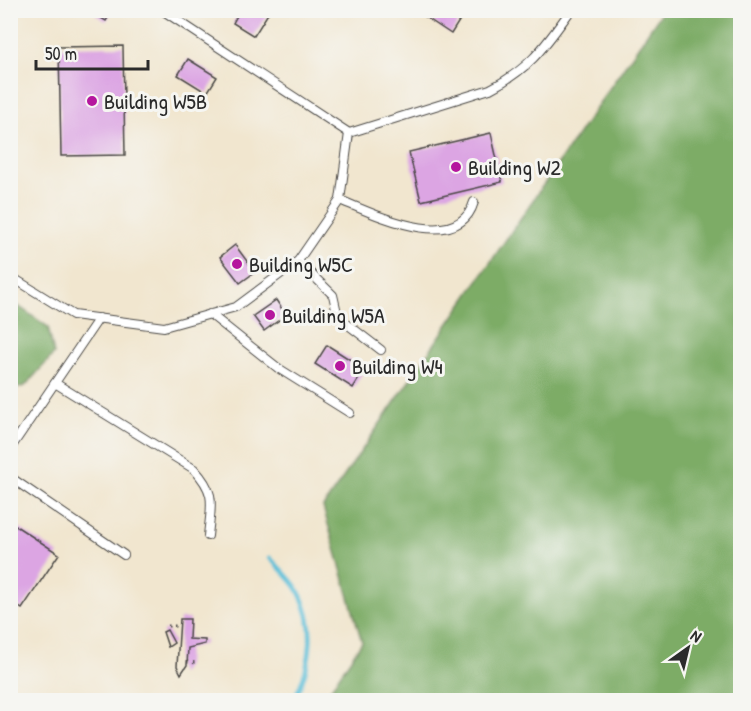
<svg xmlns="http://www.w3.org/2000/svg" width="751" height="711" viewBox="0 0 751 711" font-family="'Patrick Hand',sans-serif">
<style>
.forest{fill:#7dac66;stroke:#546c48;stroke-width:1.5}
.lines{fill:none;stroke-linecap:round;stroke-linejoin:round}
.stream{stroke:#5bbfd8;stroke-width:4.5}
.building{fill:#dca5e3}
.service-casing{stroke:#494744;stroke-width:10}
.path{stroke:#494744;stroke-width:3;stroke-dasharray:1.5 4.5;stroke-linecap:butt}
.service{stroke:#fff;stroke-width:8}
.poi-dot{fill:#b5179e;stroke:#f6f6f2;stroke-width:2}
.labels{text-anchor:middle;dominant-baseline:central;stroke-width:6;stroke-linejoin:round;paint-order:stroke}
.poi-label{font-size:22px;fill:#2b2b2b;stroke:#f6f6f2;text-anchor:start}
</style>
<rect width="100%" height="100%" fill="#f6f6f2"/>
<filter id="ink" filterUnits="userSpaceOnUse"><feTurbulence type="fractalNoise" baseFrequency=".0167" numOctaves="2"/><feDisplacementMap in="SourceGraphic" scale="12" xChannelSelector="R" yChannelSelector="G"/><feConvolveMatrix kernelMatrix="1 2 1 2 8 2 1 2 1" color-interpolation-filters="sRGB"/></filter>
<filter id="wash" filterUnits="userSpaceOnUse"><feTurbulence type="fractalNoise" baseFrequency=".008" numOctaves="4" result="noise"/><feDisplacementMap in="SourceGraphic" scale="24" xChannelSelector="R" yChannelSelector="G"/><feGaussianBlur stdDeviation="1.35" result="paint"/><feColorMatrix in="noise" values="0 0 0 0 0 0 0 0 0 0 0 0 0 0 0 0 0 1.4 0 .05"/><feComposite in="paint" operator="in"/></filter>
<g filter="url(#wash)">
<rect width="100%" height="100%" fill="#f1e6cf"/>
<g class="forest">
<path d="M663,10L740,11V700H323L362,642L323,507Z"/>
<path d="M11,301L48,327L54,354L25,386L11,389Z"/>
</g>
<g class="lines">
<path class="stream" d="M270,558C279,568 291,578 298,590C318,627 312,664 294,700"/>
</g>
<g id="blocks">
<g class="building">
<path d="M98,10H113L106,21L96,15Z"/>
<path d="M236,10H266L269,12L254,36L233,23L239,12Z"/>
<path d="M415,10H466L451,34Z"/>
<path d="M123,46L125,155L61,156L59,47Z"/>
<path d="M188,59L217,77L207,93L178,75Z"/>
<path d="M491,133L502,182L421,201L409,152Z"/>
<path d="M235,245L255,272L240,283L220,257Z"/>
<path d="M276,300L286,315L264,331L253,316Z"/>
<path d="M327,345L365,369L353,388L315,364Z"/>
<path d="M16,526L59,554L22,609L10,601V534Z"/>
<path d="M180,619H190L189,639L205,640V644L188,648L187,665L181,674L177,666Z"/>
<path d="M167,630L174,643L168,647L163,632Z"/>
</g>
</g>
</g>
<g filter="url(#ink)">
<use href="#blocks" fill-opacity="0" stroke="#494744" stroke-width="1.5"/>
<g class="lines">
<defs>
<g id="service">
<path d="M162,10L349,133"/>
<path d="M349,133L490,89C531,68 544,47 571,10"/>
<path d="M340,200C372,213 458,256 474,202"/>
<path d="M298,261L333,295L338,317L381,350"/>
<path d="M10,276L73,315L164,327L236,307L298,261L340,200L349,133"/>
<path d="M210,314L278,368L350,413"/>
<path d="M55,383L194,469C217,494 211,504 208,536"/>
<path d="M10,449L99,318"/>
<path d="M10,477L124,555"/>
</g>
</defs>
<use href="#service" class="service-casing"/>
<g class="path">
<path d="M168,626H180"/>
<path d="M187,662L198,663"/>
</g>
<use href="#service" class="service"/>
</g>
</g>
<g class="poi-dot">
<circle cx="92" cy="101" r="6"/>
<circle cx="456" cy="167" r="6"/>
<circle cx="237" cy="264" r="6"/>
<circle cx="270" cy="315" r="6"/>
<circle cx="340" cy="366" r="6"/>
</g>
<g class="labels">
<g class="poi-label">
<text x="104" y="101">Building W5B</text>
<text x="468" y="167">Building W2</text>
<text x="249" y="264">Building W5C</text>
<text x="282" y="315">Building W5A</text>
<text x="352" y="366">Building W4</text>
</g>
</g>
<rect width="751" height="711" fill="none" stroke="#f6f6f2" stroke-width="36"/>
<g transform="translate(688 648) rotate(34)" stroke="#f6f6f2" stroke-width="4.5" paint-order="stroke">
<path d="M0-4.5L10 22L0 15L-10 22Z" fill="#2b2b2b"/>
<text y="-9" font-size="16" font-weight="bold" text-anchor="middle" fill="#2b2b2b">N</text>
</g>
<path d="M36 60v9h112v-9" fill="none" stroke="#2b2b2b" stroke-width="3"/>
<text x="45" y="60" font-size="18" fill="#2b2b2b" stroke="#f6f6f2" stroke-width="4.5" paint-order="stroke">50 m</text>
</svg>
